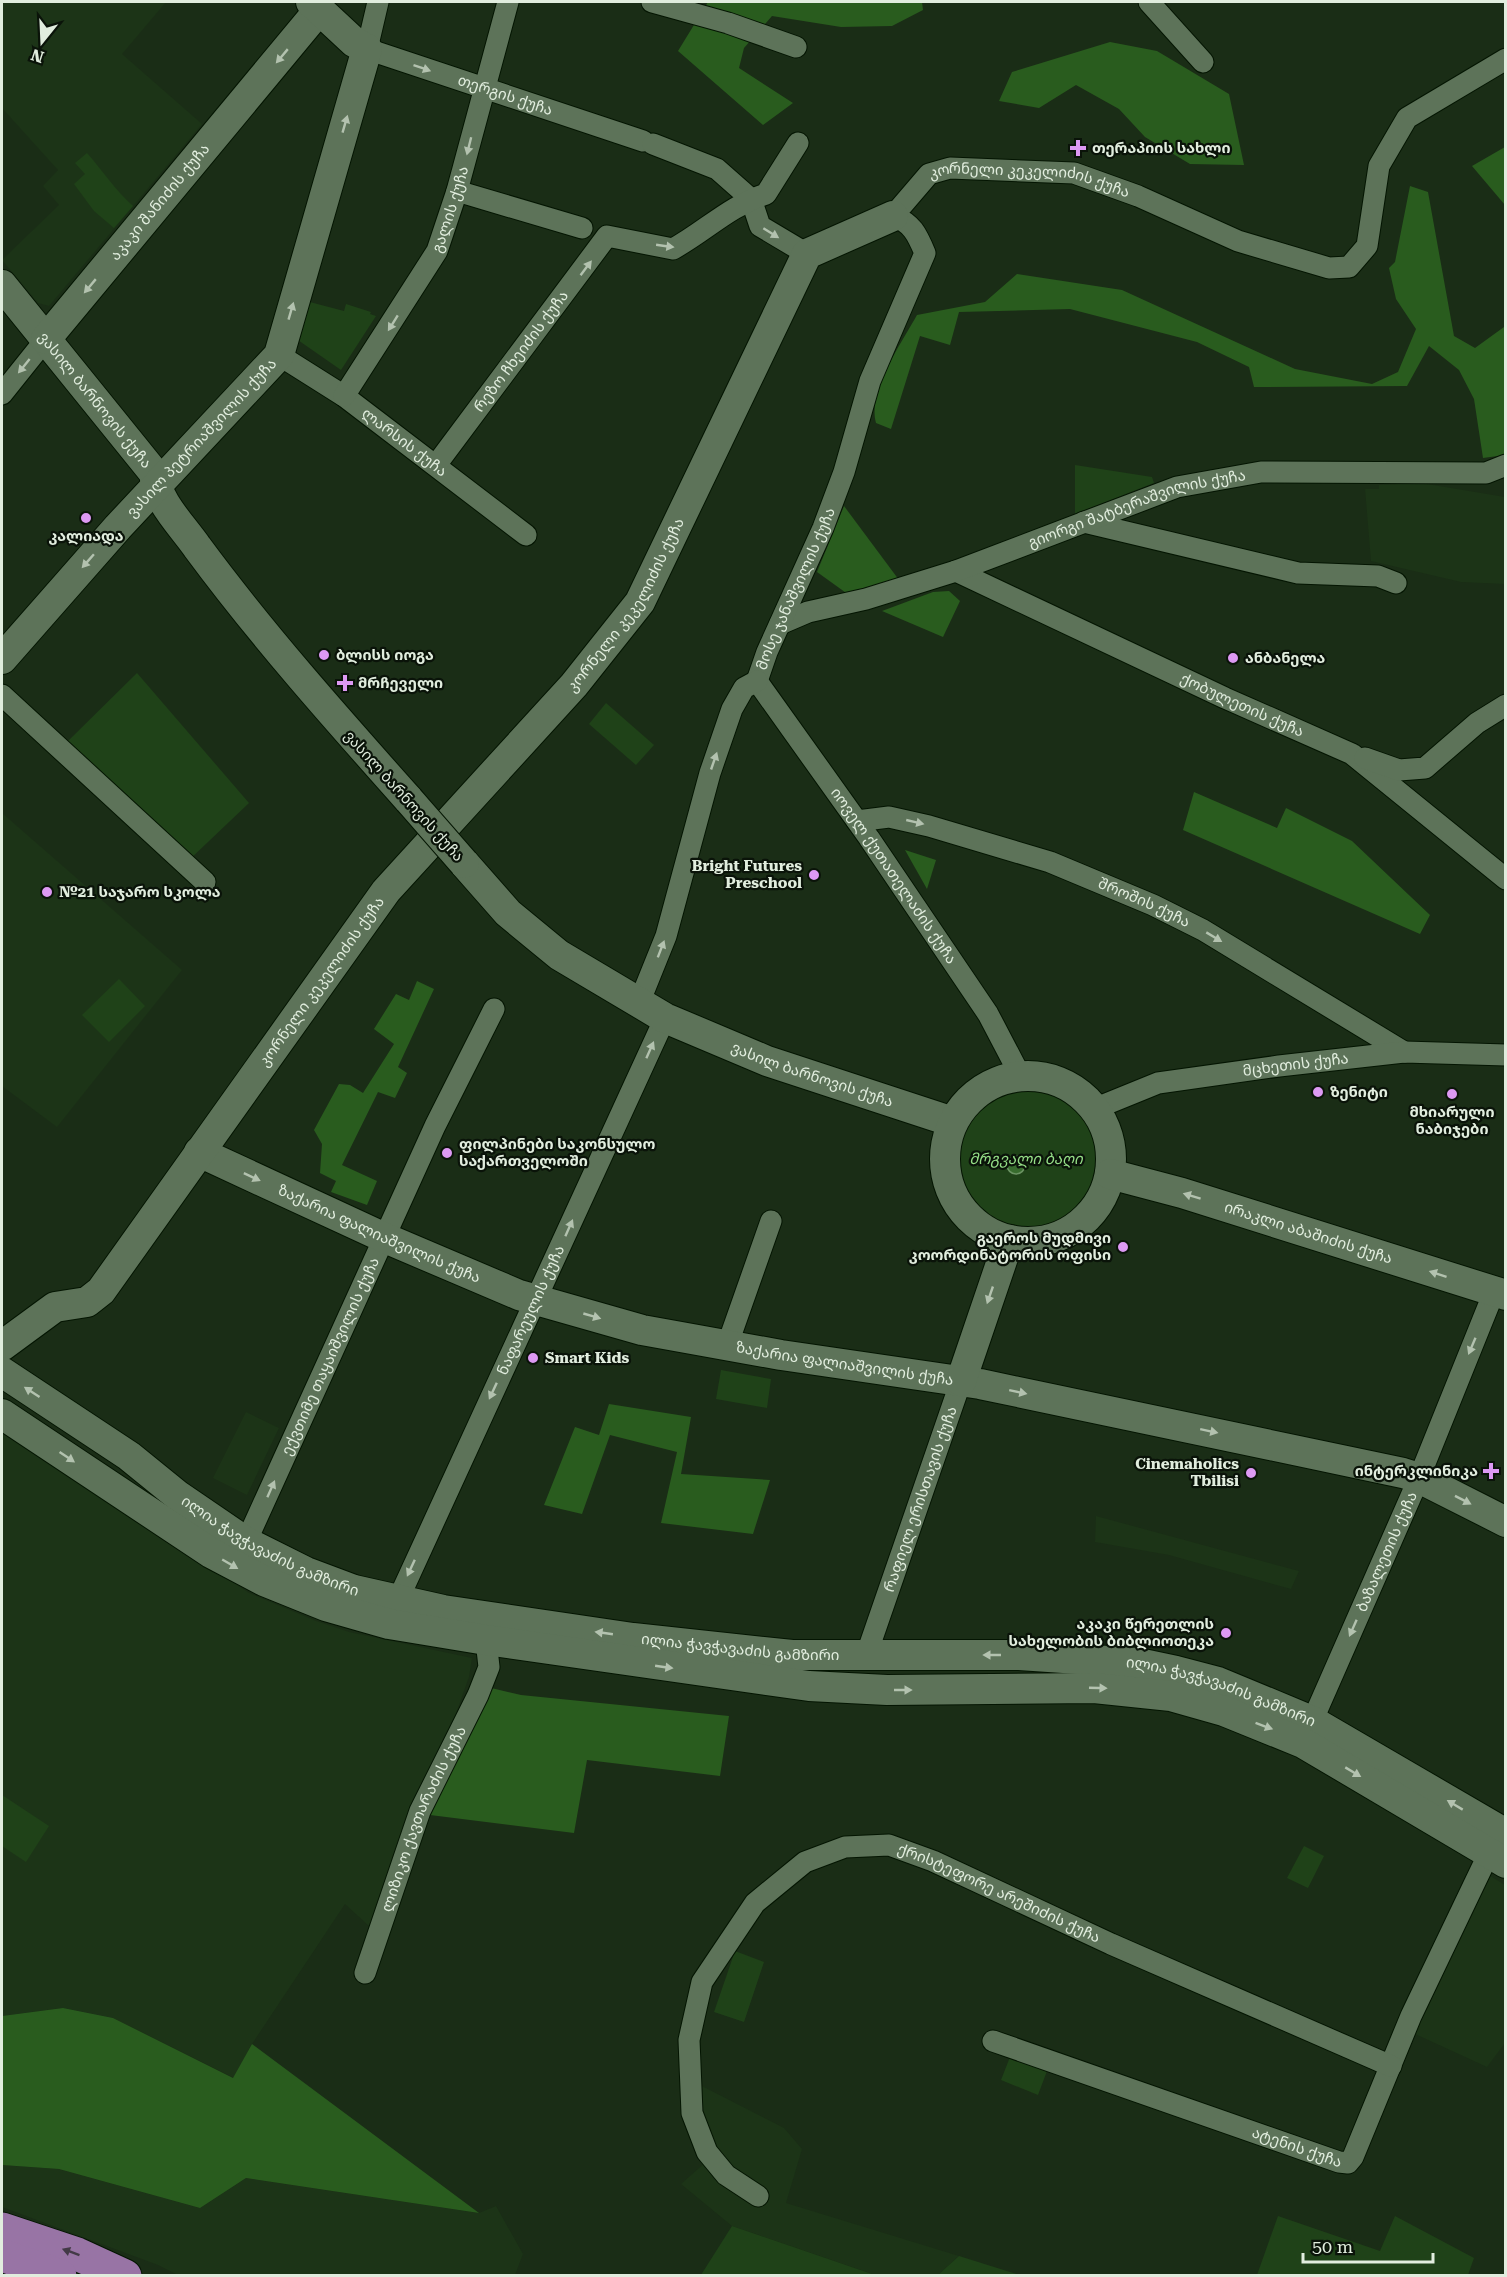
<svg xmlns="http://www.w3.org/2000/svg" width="1507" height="2277" viewBox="0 0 1507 2277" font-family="'Roboto Serif','Noto Sans Georgian',serif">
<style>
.built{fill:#1c3417}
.green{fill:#1f4218}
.forest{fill:#295c1e}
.water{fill:#386c2e;stroke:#6b9363;stroke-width:1.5}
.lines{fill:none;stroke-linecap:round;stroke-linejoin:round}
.street-casing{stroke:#041502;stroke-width:23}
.secondary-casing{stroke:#041502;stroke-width:32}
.primary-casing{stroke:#041502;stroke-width:35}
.street{stroke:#5d7359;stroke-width:21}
.secondary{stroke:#5d7359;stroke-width:30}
.primary{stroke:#9874a5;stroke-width:33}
.secondary-bridge-casing{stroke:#041502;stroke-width:32;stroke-linecap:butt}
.secondary-bridge{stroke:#5d7359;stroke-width:30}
.oneway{fill:#b3c2af}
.oneway2{fill:#433a47}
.poi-dot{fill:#dd99f3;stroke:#0a1309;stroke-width:2}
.labels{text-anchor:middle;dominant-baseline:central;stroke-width:4.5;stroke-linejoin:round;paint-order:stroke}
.street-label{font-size:15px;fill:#e1edde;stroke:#0a1309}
.poi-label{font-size:15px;font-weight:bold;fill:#e1edde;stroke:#0a1309;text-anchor:start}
.park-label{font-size:15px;font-style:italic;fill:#95de87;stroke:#0a1309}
</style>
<rect width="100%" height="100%" fill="#1a2d16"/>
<g class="built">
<path d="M2,2H166L122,54L202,124L49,306L38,303L2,260L59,205L43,186L58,170L2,108Z"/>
<path d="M1421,483L1505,497V584L1461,582L1371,561L1365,489H1379V485Z"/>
<path d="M2,813L182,970L57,1127L2,1086Z"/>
<path d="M246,1412L279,1428L247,1495L213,1478Z"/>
<path d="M2,1423L249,1593L316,1621L349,1632L472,1658L469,1677L421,1811L370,1927L345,1904L252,2044L234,2078L113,2018L63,2008L2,2016Z"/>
<path d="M1096,1516L1299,1571L1291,1589L1169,1555L1095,1542Z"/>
<path d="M1487,1874L1505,1885V2043L1487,2067L1413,2033Z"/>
<path d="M694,2082L784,2128L802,2149L786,2203L959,2256L938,2275H875L732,2226L681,2184L715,2154Z"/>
<path d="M2,2165L59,2169L200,2208L246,2178L479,2213L496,2206L523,2254L515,2275H178L158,2265L2,2207Z"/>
</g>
<g class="green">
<path d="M87,153C103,171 115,190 133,206L114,228L94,211L74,184L85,174L75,163Z"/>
<path d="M306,301L344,311L346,304L371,312L370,314L376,316L341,370L295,338Z"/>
<path d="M1075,465L1152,477L1154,483L1075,514Z"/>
<path d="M137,673L249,803L188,861L66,743Z"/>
<path d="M606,703L654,745L636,765L589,724Z"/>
<path d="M119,979L145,1006L109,1042L82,1015Z"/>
<circle cx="1026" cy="1159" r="71"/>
<path d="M721,1370L771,1379L767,1408L716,1399Z"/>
<path d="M2,1795L49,1826L26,1862L2,1846Z"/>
<path d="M1304,1846L1324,1856L1308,1888L1287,1878Z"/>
<path d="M735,1951L764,1962L744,2022L714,2012Z"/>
<path d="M1010,2057L1047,2071L1038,2095L1001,2080Z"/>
<path d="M1278,2216L1380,2251L1395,2216L1474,2258L1468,2275H1257Z"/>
<path d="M732,2226L875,2275H701Z"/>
<path d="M959,2256L1020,2275H938Z"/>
</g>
<g class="forest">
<path d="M708,2H922L923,10L892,26L841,27L772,16L744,48L739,68L793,103L763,125L678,51Z"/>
<path d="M1110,42L1157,51L1229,94L1244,165L1190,164L1145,137L1119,109L1076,85L1039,108L999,101L1012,72Z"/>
<path d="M1505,147V205L1472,166Z"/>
<path d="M1410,186L1428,192L1454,336L1475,348L1504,327L1505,328V455L1483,458L1474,399L1459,370L1429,346L1407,386L1254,387L1249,367L1197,342L1070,309L959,312L950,345L920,336L891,429L876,423C867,392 902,342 917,315L985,302L1017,274L1122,290L1295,369L1372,384L1398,372L1416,329L1396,299L1389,268L1395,262Z"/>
<path d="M844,506L899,580L849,595L817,572Z"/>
<path d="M949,591L960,601L943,637L882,611L933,592Z"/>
<path d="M1194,792L1277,828L1286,808L1352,841L1430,915L1420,934L1183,830Z"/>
<path d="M905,850L936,860L927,889Z"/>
<path d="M417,981L434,989L398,1067L407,1073L395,1098L378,1092L342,1165L377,1181L367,1205L331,1192L336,1181L320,1173L322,1144L314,1130L339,1084L350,1085L363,1093L394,1044L374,1029L396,994L409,1000Z"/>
<path d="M609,1404L691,1417L681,1474L770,1480L753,1534L661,1523L677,1452L610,1435L582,1514L544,1505L575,1427L599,1435Z"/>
<path d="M487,1687L521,1695L729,1716L720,1776L587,1760L574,1833L422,1814Z"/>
<path d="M63,2008L113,2018L233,2078L252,2044L479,2213L246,2178L200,2208L59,2169L2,2165V2016Z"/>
</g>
<circle class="water" cx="1016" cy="1165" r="9"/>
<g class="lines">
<defs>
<g id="street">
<path id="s1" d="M378,2L367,49L643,141"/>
<path d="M652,2L728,23L796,47"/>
<path d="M1149,2L1203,62"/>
<path d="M653,144L717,169L751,199L760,226L807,254"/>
<path d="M457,191L582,228"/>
<path id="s2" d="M279,355L344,396L526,535"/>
<path d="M2,394L46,339"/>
<path id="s3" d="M344,396L437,251L457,191L508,2"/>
<path id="s4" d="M436,465L607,236L673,249C707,230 728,207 766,194L798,143"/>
<path d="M1084,522L1298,573L1378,576L1396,583"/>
<path id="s5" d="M956,571L1225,698L1352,754L1506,879"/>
<path id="s6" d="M780,624L808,612L866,599L956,571L1177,487L1261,472L1486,473L1506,465"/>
<path id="s7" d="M757,681L767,652L823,528L844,472L870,381L925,253C917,234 912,223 893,216L929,174L950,168L1074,173L1138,196L1238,241L1329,268L1349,267L1367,246L1379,166L1407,118L1506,59"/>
<path id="s8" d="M757,681L869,838L988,1014L1021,1077"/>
<path d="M2,695L205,882"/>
<path d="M1365,758L1399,770L1425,768L1477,723L1506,705"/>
<path id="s9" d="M857,821L889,817L929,826L1050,862L1153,905L1203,930L1404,1052"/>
<path d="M639,1003L666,936L710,773L732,709L744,688L757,681"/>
<path id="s10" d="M1094,1109L1158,1083L1279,1066L1404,1052L1506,1055"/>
<path d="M727,1346L771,1221"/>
<path id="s11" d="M246,1542L435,1126L494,1009"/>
<path id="s12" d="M397,1602L665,1018"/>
<path id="s13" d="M866,1656L961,1381"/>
<path id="s14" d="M1307,1733L1419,1478L1494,1292"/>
<path id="s15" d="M365,1973L420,1811L478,1695L489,1667L486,1640"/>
<path id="s16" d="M993,2041L1339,2162L1348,2163L1353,2157L1411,2016L1489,1853"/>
<path id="s17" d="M758,2196L726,2175L707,2152L692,2113L689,2040L702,1982L755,1903L805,1862L845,1847L889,1845L933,1861L1111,1944L1391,2066"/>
</g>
<g id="secondary">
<path id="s18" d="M2,285L154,473C157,502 181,524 197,547C262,635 336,718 409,800"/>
<path id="s19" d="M46,339L319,10"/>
<path id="s20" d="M2,659L118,527L279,355L367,49L354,42L311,2"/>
<path id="s21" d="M464,863L508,913L559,955L665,1018L767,1061L953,1122"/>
<circle cx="1028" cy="1159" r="83"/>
<path id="s22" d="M199,1152L385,1238L519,1295L642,1330L781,1355L980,1384L1403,1473L1419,1478L1506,1522"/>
<path id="s23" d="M1110,1174L1182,1193L1506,1295"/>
<path id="s24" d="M2,1346L55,1307L87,1302L101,1291L386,891L574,685L640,602L807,254L893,216"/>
<path id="s25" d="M2,1372L129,1456L177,1495L246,1542L306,1572L354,1590L443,1610L633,1638L792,1655H1019L1138,1663L1176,1671L1218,1682L1312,1721L1506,1834"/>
<path d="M961,1381L1009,1240"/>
<path d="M2,1414L211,1553L264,1581L326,1606L389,1624L486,1640L809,1686L887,1690L1094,1688L1171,1696L1224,1711L1303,1743L1506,1863"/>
</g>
<g id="primary">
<path d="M2,2229L77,2254L125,2276"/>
<path d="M2,2255L60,2276"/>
</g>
</defs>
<use href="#street" class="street-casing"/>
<use href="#secondary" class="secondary-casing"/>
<use href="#primary" class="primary-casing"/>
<use href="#street" class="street"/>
<use href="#secondary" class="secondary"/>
<use href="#primary" class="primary"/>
<defs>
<path id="secondary-bridge" d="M409,800L464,863"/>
</defs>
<use href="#secondary-bridge" class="secondary-bridge-casing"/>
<use href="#secondary-bridge" class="secondary-bridge"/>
</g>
<defs><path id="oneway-solid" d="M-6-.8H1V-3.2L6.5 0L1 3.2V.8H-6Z" transform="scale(1.5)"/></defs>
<g class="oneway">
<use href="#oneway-solid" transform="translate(282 56) rotate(130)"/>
<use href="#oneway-solid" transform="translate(422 68) rotate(19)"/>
<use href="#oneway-solid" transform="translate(345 124) rotate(-74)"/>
<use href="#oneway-solid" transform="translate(469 146) rotate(104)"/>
<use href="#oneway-solid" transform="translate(771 233) rotate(32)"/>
<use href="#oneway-solid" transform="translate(665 246) rotate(8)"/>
<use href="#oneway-solid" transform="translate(586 268) rotate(-53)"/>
<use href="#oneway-solid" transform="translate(90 286) rotate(130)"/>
<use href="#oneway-solid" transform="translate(291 311) rotate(-74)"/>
<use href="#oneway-solid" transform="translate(393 323) rotate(122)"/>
<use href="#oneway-solid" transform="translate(24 366) rotate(129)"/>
<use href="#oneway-solid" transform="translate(88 561) rotate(131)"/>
<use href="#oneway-solid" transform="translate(714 761) rotate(-71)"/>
<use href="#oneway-solid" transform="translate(915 822) rotate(13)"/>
<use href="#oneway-solid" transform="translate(1214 937) rotate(31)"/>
<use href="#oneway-solid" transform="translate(661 949) rotate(-69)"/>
<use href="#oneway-solid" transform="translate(650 1050) rotate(-66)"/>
<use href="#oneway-solid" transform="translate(252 1177) rotate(25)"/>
<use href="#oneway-solid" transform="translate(1192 1196) rotate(-163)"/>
<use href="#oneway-solid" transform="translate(569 1228) rotate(-66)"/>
<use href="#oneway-solid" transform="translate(1438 1274) rotate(-162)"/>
<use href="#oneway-solid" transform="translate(990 1295) rotate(109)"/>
<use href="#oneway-solid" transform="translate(592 1316) rotate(16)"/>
<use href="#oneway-solid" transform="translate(1472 1346) rotate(113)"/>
<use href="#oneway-solid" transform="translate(493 1391) rotate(115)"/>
<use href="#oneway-solid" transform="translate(32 1392) rotate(-147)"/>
<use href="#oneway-solid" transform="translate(1018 1392) rotate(12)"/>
<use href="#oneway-solid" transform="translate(1209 1431) rotate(12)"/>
<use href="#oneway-solid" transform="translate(67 1457) rotate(34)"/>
<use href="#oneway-solid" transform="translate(271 1489) rotate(-66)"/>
<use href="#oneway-solid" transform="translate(1463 1500) rotate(27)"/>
<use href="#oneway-solid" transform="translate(230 1564) rotate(30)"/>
<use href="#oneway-solid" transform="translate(411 1568) rotate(115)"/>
<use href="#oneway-solid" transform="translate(1353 1628) rotate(114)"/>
<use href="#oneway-solid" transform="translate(604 1633) rotate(-172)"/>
<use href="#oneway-solid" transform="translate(992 1655) rotate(-180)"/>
<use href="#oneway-solid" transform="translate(664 1667) rotate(8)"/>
<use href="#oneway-solid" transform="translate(1098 1688) rotate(2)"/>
<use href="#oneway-solid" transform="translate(903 1690)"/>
<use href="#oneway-solid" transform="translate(1264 1726) rotate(20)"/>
<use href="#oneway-solid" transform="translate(1353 1772) rotate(31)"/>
<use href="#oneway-solid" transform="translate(1455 1805) rotate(-149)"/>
</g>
<use class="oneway2" href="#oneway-solid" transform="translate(71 2252) rotate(-160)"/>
<g class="poi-dot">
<path d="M1075 139h6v6h6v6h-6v6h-6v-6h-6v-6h6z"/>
<circle cx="86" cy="518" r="6"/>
<circle cx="324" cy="655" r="6"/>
<circle cx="1233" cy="658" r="6"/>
<path d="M342 674h6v6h6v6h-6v6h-6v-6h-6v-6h6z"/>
<circle cx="814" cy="875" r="6"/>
<circle cx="47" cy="892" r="6"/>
<circle cx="1318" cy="1092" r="6"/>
<circle cx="1452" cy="1094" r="6"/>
<circle cx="447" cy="1153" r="6"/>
<circle cx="1123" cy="1247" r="6"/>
<circle cx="533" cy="1358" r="6"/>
<path d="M1488 1462h6v6h6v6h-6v6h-6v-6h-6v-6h6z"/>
<circle cx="1251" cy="1473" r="6"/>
<circle cx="1226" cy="1633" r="6"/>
</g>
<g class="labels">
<g class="street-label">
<text stroke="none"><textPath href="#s1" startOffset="194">თერგის ქუჩა</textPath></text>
<text stroke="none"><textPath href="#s7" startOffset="669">კორნელი კეკელიძის ქუჩა</textPath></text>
<text stroke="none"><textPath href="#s19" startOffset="178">აკაკი შანიძის ქუჩა</textPath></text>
<text stroke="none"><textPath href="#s3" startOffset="216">გალის ქუჩა</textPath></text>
<text stroke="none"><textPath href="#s4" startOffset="142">რეზო ჩხეიძის ქუჩა</textPath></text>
<text stroke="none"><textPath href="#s18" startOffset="148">ვასილ ბარნოვის ქუჩა</textPath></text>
<text stroke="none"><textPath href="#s20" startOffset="298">ვასილ პეტრიაშვილის ქუჩა</textPath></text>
<text stroke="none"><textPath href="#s2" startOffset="153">ლარსის ქუჩა</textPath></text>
<text stroke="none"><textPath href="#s6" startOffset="376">გიორგი შატბერაშვილის ქუჩა</textPath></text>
<text stroke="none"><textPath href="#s7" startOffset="100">მოსე ჯანაშვილის ქუჩა</textPath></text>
<text stroke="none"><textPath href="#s24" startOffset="982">კორნელი კეკელიძის ქუჩა</textPath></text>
<text stroke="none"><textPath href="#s5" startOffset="316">ქობულეთის ქუჩა</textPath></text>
<text transform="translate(404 796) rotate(48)">ვასილ ბარნოვის ქუჩა</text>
<text stroke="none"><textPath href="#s8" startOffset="238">იოველ ქუთათელაძის ქუჩა</textPath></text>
<text stroke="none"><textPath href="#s9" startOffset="302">შროშის ქუჩა</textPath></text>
<text stroke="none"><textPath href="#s24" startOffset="496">კორნელი კეკელიძის ქუჩა</textPath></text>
<text stroke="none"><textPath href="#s10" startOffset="208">მცხეთის ქუჩა</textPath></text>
<text stroke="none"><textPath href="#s21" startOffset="414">ვასილ ბარნოვის ქუჩა</textPath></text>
<text stroke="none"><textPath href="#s23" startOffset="207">ირაკლი აბაშიძის ქუჩა</textPath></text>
<text stroke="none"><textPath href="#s22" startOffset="198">ზაქარია ფალიაშვილის ქუჩა</textPath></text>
<text stroke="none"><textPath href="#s12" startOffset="321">ნაფარეულის ქუჩა</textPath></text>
<text stroke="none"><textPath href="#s11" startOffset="204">ექვთიმე თაყაიშვილის ქუჩა</textPath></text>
<text stroke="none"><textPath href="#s22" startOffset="684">ზაქარია ფალიაშვილის ქუჩა</textPath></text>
<text stroke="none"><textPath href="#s13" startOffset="166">რაფიელ ერისთავის ქუჩა</textPath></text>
<text stroke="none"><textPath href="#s25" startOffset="321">ილია ჭავჭავაძის გამზირი</textPath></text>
<text stroke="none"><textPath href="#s14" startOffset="198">ბაზალეთის ქუჩა</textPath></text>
<text stroke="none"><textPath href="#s25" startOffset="807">ილია ჭავჭავაძის გამზირი</textPath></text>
<text stroke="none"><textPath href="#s25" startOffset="1293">ილია ჭავჭავაძის გამზირი</textPath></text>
<text stroke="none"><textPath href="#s15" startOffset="165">ლიზიკო ქავთარაძის ქუჩა</textPath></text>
<text stroke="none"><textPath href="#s17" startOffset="609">ქრისტეფორე არეშიძის ქუჩა</textPath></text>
<text stroke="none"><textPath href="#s16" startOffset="322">ატენის ქუჩა</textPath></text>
</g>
<g class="poi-label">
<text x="1092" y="148">თერაპიის სახლი</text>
<text x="86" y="536" text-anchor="middle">კალიადა</text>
<text x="336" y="655">ბლისს იოგა</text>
<text x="1245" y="658">ანბანელა</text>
<text x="358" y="683">მრჩეველი</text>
<text x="802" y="866" text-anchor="end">Bright Futures<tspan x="802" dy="17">Preschool</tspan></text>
<text x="59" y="892">№21 საჯარო სკოლა</text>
<text x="1330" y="1092">ზენიტი</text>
<text x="1452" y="1112" text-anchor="middle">მხიარული<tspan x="1452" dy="17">ნაბიჯები</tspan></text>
<text x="459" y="1144">ფილპინები საკონსულო<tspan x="459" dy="17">საქართველოში</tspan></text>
<text x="1111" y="1238" text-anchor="end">გაეროს მუდმივი<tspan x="1111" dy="17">კოორდინატორის ოფისი</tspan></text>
<text x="545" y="1358">Smart Kids</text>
<text x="1239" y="1464" text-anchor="end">Cinemaholics<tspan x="1239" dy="17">Tbilisi</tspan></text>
<text x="1478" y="1471" text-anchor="end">ინტერკლინიკა</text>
<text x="1214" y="1624" text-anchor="end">აკაკი წერეთლის<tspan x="1214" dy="17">სახელობის ბიბლიოთეკა</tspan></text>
</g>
<g class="park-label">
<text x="1026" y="1159">მრგვალი ბაღი</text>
</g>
</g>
<rect width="1507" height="2277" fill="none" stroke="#e1edde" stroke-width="6"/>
<g transform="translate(42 42) rotate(198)" stroke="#0a1309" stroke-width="4.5" paint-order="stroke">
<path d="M0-4.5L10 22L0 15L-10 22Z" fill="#e1edde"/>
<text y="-9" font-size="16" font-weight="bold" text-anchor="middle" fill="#e1edde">N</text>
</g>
<path d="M1303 2253v9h130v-9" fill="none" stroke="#e1edde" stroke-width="3"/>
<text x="1312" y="2253" font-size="18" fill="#e1edde" stroke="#0a1309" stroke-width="4.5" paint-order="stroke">50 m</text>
</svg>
